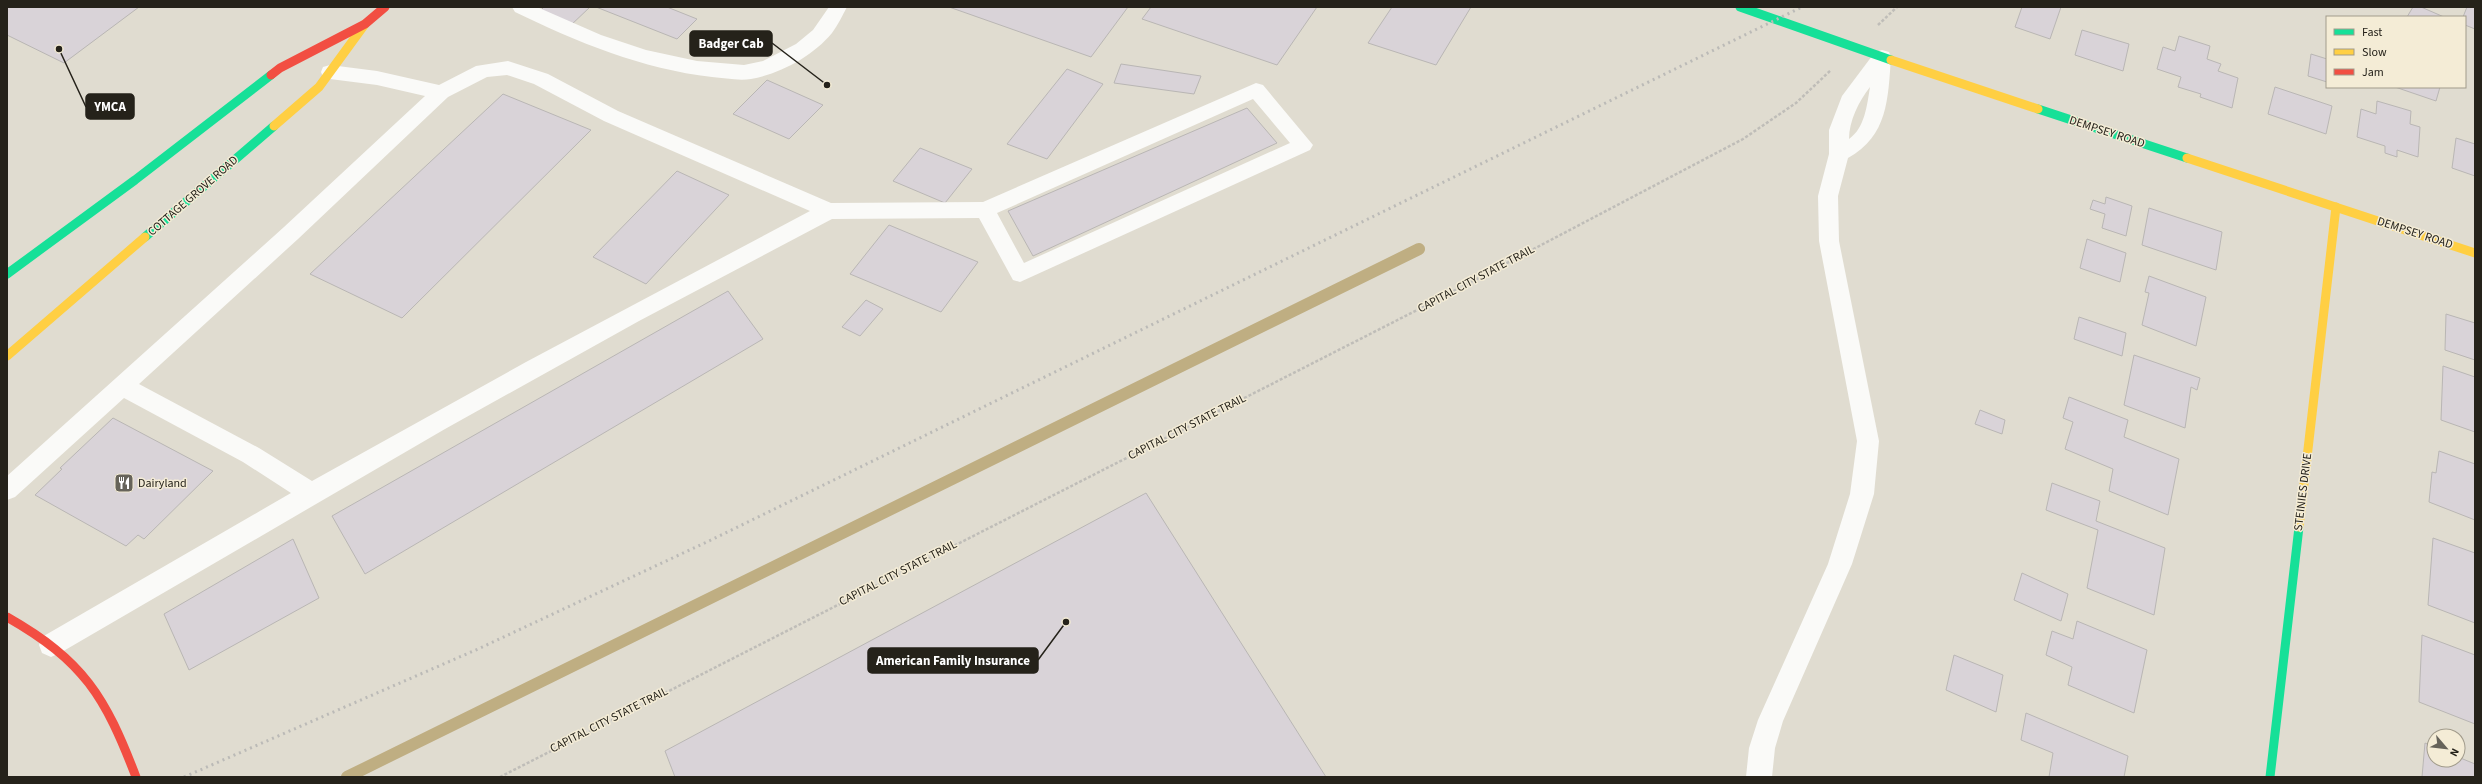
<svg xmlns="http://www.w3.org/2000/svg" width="2482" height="784" viewBox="0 0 2482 784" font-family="'Source Sans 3',sans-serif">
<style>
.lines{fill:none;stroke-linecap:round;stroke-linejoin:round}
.stream{stroke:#bfae82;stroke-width:12}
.building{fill:#d9d3d8;stroke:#b9b6b4}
.path{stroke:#bfbdb8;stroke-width:2.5;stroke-dasharray:3 2;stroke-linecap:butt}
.lane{fill:#fafaf8;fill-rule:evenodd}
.fast{stroke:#16e098;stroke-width:9}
.slow{stroke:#ffcf43;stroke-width:9}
.jam{stroke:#f24e42;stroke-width:9}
.rail{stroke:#bbbab7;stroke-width:3;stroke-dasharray:2 4;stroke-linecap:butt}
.labels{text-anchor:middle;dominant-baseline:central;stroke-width:3;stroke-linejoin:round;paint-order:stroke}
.street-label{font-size:12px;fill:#25221a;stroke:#f4ecd6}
.poi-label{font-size:12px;fill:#25221a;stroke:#f4ecd6;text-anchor:start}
.leader{fill:none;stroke:#25221a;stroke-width:1.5}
.callout-dot{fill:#25221a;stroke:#f4ecd6;stroke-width:1.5}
.callout{fill:#25221a;stroke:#25221a;stroke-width:1.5}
.callout-label{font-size:13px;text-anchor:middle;font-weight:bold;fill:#fff}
</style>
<rect width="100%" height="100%" fill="#e0dcd0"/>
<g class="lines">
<path class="stream" d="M347,777L1419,249"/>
</g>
<g class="building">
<path d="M7,7H139L64,63L7,35Z"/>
<path d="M544,7H590L570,26L538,13Z"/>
<path d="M596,7H667L697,19L677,39Z"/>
<path d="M949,7H1128L1091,57Z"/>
<path d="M1151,7H1317L1277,65L1142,19Z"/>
<path d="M1392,7H1471L1436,65L1368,43Z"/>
<path d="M2022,7H2061L2050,39L2015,27Z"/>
<path d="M2413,7H2421L2444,17H2407Z"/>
<path d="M2467,7H2475V29L2465,25V17H2463Z"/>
<path d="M2082,30L2129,44L2123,71L2075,55Z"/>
<path d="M2179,36L2210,46L2207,59L2221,64L2218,71L2238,78L2232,108L2200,97L2201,94L2178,87L2181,77L2157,69L2163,47L2175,51Z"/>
<path d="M2311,54L2327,59V82L2308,76Z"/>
<path d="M1121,64L1201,76L1194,94L1114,83Z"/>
<path d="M1067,69L1103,84L1047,159L1007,144Z"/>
<path d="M767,80L823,105L789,139L733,114Z"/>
<path d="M2275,87L2332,106L2326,134L2268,114Z"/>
<path d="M2395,87H2440L2436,101Z"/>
<path d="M503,94L591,130L402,318L310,274Z"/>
<path d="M2377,101L2411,111L2410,124L2420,127L2418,157L2397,150V157L2385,153V146L2357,137L2361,109L2376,114Z"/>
<path d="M1247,108L1277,143L1033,256L1008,211Z"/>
<path d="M2456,138L2475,144V176L2452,168Z"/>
<path d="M920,148L972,169L945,203L893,181Z"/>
<path d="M677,171L729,195L646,284L593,257Z"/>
<path d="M2106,197L2132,206L2126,236L2102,228L2105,214L2090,209L2093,200L2105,204Z"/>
<path d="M2149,208L2222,232L2216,270L2142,245Z"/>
<path d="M889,225L978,262L941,312L850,274Z"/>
<path d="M2087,239L2126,253L2120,282L2080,268Z"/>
<path d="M2149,276L2206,297L2196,346L2142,325L2149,293L2145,292Z"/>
<path d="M728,291L763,339L365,574L332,516Z"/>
<path d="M866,300L883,309L860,336L842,327Z"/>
<path d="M2446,314L2475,323V360L2445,350Z"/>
<path d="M2079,317L2126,333L2122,356L2074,339Z"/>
<path d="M2134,355L2200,378L2197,390L2191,387L2185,428L2124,405Z"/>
<path d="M2443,366L2475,377V432L2441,420Z"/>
<path d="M2069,397L2128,420L2124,437L2179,459L2168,515L2109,491L2113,469L2065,449L2073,422L2063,418Z"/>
<path d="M1980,410L2005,420L2002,434L1975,424Z"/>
<path d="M113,418L213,471L144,539L138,535L126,546L35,495L62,469L60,468Z"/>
<path d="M2439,451L2475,464V520L2429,502L2432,472L2436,473Z"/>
<path d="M2052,483L2100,501L2096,521L2165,548L2154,615L2087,588L2098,530L2046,510Z"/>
<path d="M1146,493L1326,777H675L665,751Z"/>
<path d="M2433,538L2475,553V623L2428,605Z"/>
<path d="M293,539L319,598L189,670L164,614Z"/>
<path d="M2022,573L2068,594L2061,621L2014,600Z"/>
<path d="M2077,621L2147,650L2134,713L2068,685L2072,667L2046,655L2052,631L2073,639Z"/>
<path d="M2422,635L2475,655V724L2419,702Z"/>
<path d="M1954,655L2003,675L1996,712L1946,690Z"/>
<path d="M2026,713L2128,756L2124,777H2049L2053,753L2021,740Z"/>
<path d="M2425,743L2434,747V760H2458V757L2475,764V777H2422Z"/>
</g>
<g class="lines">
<g class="path">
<path d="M1878,25L1897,7"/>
<path d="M500,777L1427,305L1743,139L1796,103L1831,70"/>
</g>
<g class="lane">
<path d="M512,7H537L601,35L646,50L697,61L744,65L763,61L796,44L813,30L829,7H847C842,16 838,25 832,33C813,56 780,74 751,79C739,81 724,78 712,77C642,69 577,42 515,12Z"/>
<path d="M1882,50L1889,52L1891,57C1888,99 1888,136 1848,158L1838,196L1839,241L1879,441L1874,494L1852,564L1783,721L1775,748L1772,777H1746L1749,748L1758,720L1828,564L1850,494L1857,441L1819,241L1818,196L1829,154V130L1842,96L1875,52ZM1870,87C1867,105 1865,128 1849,139C1849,121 1859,101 1870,87Z"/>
<path d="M508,61L548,74L618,111L831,203L983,202L1256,83L1263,85L1313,145L1310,150L1020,282L1013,280L979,218L832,219L639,321L445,429L60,653L51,657L42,653L39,645L42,637L291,493L243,462L124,398L15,497L7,500V476L284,227L425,96L377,85L330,79L323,77L321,72L323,67L330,65L377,71L439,85L476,66ZM507,75L534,84L604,121L810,211L526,362L312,481L259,448L139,384L298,239L448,97L487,77ZM1253,99L1290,143L1024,263L997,213Z"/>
</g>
<g class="fast">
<path d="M1740,7L1891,60"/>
<path d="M2038,109L2187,158"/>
<path d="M145,237L274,126"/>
<path d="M7,274L135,180L271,75"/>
<path d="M2270,777L2299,527"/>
</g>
<g class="slow">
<path d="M1891,60L2038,109"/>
<path d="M274,126L319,87L365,24"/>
<path d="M2187,158L2475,253"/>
<path d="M7,356L145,237"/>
<path d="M2299,527L2336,207"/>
</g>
<g class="jam">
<path d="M271,75L280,68L365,24L385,7"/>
<path d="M7,617C84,661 105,696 136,777"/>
</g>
<path class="rail" d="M184,777L478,649L711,540L1802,7"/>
</g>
<defs>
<symbol id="restaurant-square" viewBox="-11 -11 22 22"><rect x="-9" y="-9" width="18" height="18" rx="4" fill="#66635a" stroke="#f4ecd6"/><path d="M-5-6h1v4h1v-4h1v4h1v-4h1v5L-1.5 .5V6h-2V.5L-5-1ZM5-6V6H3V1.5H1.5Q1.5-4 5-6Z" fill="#fff"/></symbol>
</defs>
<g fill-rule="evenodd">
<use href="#restaurant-square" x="113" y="472" width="22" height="22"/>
</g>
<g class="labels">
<g class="street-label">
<text transform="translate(2107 132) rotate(18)">DEMPSEY ROAD</text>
<text transform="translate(193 196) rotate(-41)">COTTAGE GROVE ROAD</text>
<text transform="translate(2415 233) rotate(18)">DEMPSEY ROAD</text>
<text transform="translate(1476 279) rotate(-28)">CAPITAL CITY STATE TRAIL</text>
<text transform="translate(1187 427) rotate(-27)">CAPITAL CITY STATE TRAIL</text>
<text transform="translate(2303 492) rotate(-83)">STEINIES DRIVE</text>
<text transform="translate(898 573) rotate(-27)">CAPITAL CITY STATE TRAIL</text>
<text transform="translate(609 720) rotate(-27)">CAPITAL CITY STATE TRAIL</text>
</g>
<g class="poi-label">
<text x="138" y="483">Dairyland</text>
</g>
</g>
<path class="leader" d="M827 85L772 43M59 49L86 107M1066 622L1038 660"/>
<g class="callout-dot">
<circle cx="827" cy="85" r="4"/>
<circle cx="59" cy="49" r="4"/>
<circle cx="1066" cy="622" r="4"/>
</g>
<g class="callout">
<rect x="690" y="31" width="82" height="25" rx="4"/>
<rect x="86" y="94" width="48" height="25" rx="4"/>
<rect x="868" y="648" width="170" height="25" rx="4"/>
</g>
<g class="callout-label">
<text x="731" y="48">Badger Cab</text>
<text x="110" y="111">YMCA</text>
<text x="953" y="665">American Family Insurance</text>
</g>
<rect width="2482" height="784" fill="none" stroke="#25221a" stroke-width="16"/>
<rect x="2326" y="16" width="140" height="72" fill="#f4ecd6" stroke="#a19b8b"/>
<rect x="2334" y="29" width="20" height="6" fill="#16e098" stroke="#a19b8b"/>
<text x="2362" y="36" font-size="12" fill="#25221a">Fast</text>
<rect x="2334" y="49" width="20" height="6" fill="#ffcf43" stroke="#a19b8b"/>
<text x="2362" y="56" font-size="12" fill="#25221a">Slow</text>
<rect x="2334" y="69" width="20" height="6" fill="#f24e42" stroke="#a19b8b"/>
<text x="2362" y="76" font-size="12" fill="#25221a">Jam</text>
<g transform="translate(2446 748) rotate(118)"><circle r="19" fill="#f4ecd6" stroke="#a19b8b"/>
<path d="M0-3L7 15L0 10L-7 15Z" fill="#66635a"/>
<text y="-6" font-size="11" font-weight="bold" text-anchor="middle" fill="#25221a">N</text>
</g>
</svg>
